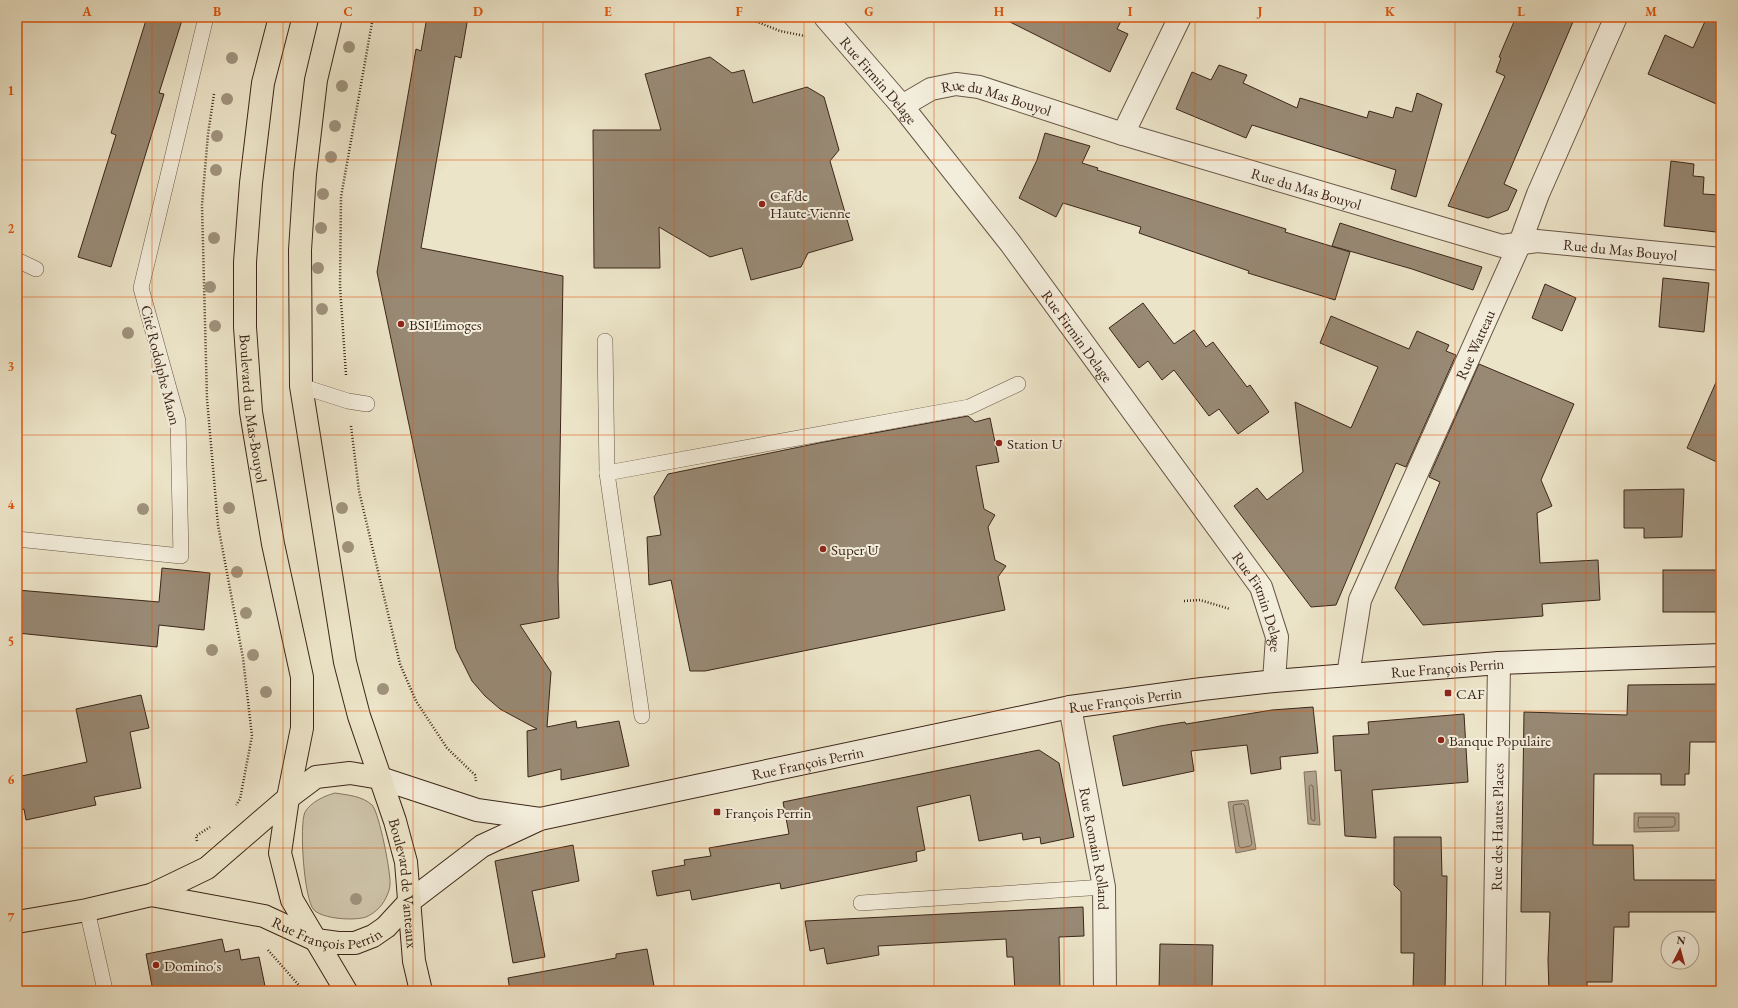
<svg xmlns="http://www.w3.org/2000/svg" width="1738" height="1008" viewBox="0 0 1738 1008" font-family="'EB Garamond',serif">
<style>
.green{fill:#cec4aa;stroke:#857562}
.water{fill:#b0a38d;stroke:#82715f}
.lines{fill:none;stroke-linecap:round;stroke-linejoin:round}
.shore{stroke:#766454;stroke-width:1}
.building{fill:#988974;stroke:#3c261a}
.lane-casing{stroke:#685646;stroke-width:16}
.street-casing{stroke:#685646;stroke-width:24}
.secondary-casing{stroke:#3c261a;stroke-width:24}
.primary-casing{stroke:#3c261a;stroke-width:24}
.path{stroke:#3c261a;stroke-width:2.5;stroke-dasharray:1 2;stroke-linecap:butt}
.lane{stroke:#f3eddb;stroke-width:15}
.street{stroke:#f3eddb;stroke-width:22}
.secondary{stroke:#f3eddb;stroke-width:22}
.primary{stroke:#ece4c8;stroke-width:22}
.tree{fill:#9f927c}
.grid{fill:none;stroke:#df560d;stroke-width:1;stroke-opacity:0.55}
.poi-dot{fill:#8f2418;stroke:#f3eddb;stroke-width:1.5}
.labels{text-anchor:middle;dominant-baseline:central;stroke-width:4;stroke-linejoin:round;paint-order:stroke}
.street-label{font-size:15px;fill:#3c261a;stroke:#f3eddb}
.poi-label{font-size:15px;fill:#3c261a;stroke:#f3eddb;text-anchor:start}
.neatline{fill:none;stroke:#df560d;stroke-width:1.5}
.grid-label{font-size:13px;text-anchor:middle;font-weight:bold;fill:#df560d}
</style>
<rect width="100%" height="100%" fill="#ece4c8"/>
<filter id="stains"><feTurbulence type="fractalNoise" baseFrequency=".005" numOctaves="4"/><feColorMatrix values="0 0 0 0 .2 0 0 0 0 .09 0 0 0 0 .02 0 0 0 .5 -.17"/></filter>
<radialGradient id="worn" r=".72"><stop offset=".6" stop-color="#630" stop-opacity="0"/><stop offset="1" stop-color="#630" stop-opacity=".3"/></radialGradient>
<path class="green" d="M335,793C348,795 362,796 372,805C379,812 391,873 390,884C390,887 389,891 388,893C384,904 377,912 366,917C354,921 323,919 314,910C304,900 299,825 305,812C311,802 324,796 335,793Z"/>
<g class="water">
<path d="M1316,771L1320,825L1308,824L1304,772Z"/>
<path d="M1248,800L1256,849L1236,853L1228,802Z"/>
<path d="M1634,813H1679V831L1634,832Z"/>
</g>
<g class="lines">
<g class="shore">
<path d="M1311,785L1313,786L1315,819L1314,821L1311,819L1309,787Z"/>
<path d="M1243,804L1245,806L1252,844L1250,846L1241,848L1239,846L1233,807L1234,805Z"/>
<path d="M1639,817H1674L1675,818V825L1673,827L1639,828L1638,826Z"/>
</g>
</g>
<g class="building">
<path d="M147,17H183L159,93L164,94L111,267L78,257L116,135L111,133Z"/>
<path d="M427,17H468L461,58L455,56L421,248L563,276L558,579L559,618L520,625L551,672L547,727L576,721L577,728L619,721L629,766L561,780V769L528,777L527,731L537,729L500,709L485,696L472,681L456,649L377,272L416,49L421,51Z"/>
<path d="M1000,17H1123L1117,29L1128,34L1110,72Z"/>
<path d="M1516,17H1575L1504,184L1517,190L1508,210L1488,218L1448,206L1505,76L1496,72L1501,58L1499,57Z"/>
<path d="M1707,17H1721V106L1648,74L1665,35L1693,48Z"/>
<path d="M710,57L732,73L744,70L753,103L807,87L824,97L839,150L830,161L853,240L808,253L801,267L751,280L742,248L710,257L659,227L660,268H594L593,130H661L645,74Z"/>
<path d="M1219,65L1247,75L1243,83L1297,108L1300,98L1367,118L1369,111L1393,118L1396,107L1412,112L1417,93L1442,104L1416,197L1391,189L1396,170L1252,125L1246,138L1176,109L1192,72L1211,80Z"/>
<path d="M1045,133L1090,146L1082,163L1098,168L1097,170L1286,229L1285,232L1350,252L1335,300L1248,273L1249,271L1139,233L1141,227L1063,203L1056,217L1019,198L1037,160Z"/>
<path d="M1671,161L1694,164L1693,176L1704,177L1703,194L1719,195L1716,232L1664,226Z"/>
<path d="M1340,223L1396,241L1482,267L1473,290L1412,269L1332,246Z"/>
<path d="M1663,278L1709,283L1704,332L1659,327Z"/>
<path d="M1545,284L1576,298L1562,331L1532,318Z"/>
<path d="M1143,303L1174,344L1194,330L1206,347L1213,342L1247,387L1250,385L1269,412L1238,434L1219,409L1209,416L1174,370L1162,380L1148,361L1139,368L1109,328Z"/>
<path d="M1331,316L1409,349L1417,331L1449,345L1446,351L1456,355L1406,467L1396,463L1336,605L1311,607L1234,506L1257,488L1267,500L1303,472L1295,402L1351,428L1378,367L1320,343Z"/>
<path d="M1479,364L1574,404L1541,480L1552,506L1537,513L1540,563L1598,560L1600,600L1542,604L1543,616L1423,625L1395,588L1440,482L1429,477Z"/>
<path d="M1721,371V464L1687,448Z"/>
<path d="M968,416L975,422L990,418L999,462L976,466L984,509L995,515L988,527L995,560L1006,566L998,577L1005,610L705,671H690L671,580L649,585L647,537L661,535L654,497L668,474L824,442Z"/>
<path d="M1684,489L1682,537L1644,538V528H1624V490Z"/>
<path d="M162,568L210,573L204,630L159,625L157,647L17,633V590L159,602Z"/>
<rect x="1663" y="570" width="58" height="42"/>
<path d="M1721,684V742H1690L1689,774H1685V785H1661V774H1594L1593,845H1633L1634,880H1721V912H1629V927H1614L1612,982H1587V991H1549L1548,960L1550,912H1521L1524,712L1627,715L1628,685Z"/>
<path d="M141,695L149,728L130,732L141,788L94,797L96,805L26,820L24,809L17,811V777L87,762L76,709Z"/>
<path d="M1313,707L1318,753L1280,757L1281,769L1251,774L1247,745L1191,751L1194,771L1123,786L1113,736L1160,726L1185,722L1186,724L1272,710Z"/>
<path d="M1464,714L1468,782L1372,790L1376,838L1345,836L1341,770L1335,771L1333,736L1369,734L1368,722Z"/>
<path d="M1039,750L1059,763L1074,837L1041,844L1040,837L1023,840L1022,833L979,841L970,795L917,807L925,850L916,852L917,861L781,889L780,883L692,900L690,890L657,896L652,871L685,865L684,860L711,856L709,848L789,834L783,802Z"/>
<path d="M1394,837H1441L1442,876H1447L1445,990H1413L1414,953H1401V892L1394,885Z"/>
<path d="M573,845L579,881L532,891L545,957L513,963L495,861Z"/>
<path d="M1083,907L1084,936L1059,937L1060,991H1015L1013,957H1007L1006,939L878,946L879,955L827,964L824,948L810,951L805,921Z"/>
<path d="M222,939L225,952L239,949L241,960L259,957L266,991H153L146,954Z"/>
<path d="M1160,944L1213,945L1212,991H1159Z"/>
<path d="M647,949L655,991H510L508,978L616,958V954Z"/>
</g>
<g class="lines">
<defs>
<g id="lane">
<path d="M17,260L36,269"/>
<path d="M605,341L607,473L642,716"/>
<path d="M301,386L348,401L367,404"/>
<path d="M607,473L969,407L1018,384"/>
<path d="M17,539L181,556L178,421L141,288L206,17"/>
<path d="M861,903L1104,887"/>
<path d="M87,910L105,990"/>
</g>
<g id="street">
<path id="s1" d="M825,17L902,106L1011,244L1261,587L1277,637L1274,681"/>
<path id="s2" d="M902,106L931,89L956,84L979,87L1123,134L1502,246L1537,241L1721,259"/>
<path d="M1123,134L1180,17"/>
<path id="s3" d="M1348,675L1360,600L1520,243L1538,194L1616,17"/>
<path id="s4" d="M1070,707L1104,887L1105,991"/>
<path id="s5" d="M1494,991L1499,663"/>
</g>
<g id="secondary">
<path d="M380,778L477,810L540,819"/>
<path id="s6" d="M410,901L482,846L540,819L1070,707L1202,689L1274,681L1499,663L1721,655"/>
</g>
<g id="primary">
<path id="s7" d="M280,17L263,83L251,183L245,262V327L251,412L273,544L302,677V728L288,798L280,853L292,900L346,991"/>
<path id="s8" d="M331,17L316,80L305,174L300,250L301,386L345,662L359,716L395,821L406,862L414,961L421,991"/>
<path id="s9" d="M151,895L264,916L316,940L338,943H355L373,936L386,927L410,901"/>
<path d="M17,922L87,910L151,895L207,868L288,798L316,777L350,773L380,778"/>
</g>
</defs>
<use href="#lane" class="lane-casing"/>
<use href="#street" class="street-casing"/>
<use href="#secondary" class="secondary-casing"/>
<use href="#primary" class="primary-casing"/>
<g class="path">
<path d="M745,17L780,31L805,36"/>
<path d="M214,94L208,134L202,205L207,399L218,525L243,658L252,736L240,799L236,805"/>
<path d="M346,375L340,286L341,197L373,17"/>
<path d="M351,426L359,491L400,664L416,701L447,748L475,775L476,781"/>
<path d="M1184,601L1200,600L1230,609"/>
<path d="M197,841L196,836L210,827"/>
<path d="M268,950L304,991"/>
</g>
<use href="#lane" class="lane"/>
<use href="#street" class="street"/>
<use href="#secondary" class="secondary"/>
<use href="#primary" class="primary"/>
</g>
<g class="tree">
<circle cx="349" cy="47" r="6"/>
<circle cx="232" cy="58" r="6"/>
<circle cx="342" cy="86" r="6"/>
<circle cx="227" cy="99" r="6"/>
<circle cx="335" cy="126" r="6"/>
<circle cx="217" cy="136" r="6"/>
<circle cx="331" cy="157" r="6"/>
<circle cx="216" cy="170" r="6"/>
<circle cx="323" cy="194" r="6"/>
<circle cx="321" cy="228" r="6"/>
<circle cx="214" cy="238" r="6"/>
<circle cx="318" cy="268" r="6"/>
<circle cx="210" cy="287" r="6"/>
<circle cx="322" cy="309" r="6"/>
<circle cx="215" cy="326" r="6"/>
<circle cx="128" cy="333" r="6"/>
<circle cx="229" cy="508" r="6"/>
<circle cx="342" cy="508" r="6"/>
<circle cx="143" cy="509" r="6"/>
<circle cx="348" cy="547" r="6"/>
<circle cx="237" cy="572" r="6"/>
<circle cx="246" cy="613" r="6"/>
<circle cx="212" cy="650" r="6"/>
<circle cx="253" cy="655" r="6"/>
<circle cx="383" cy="689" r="6"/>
<circle cx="266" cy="692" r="6"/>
<circle cx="356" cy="899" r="6"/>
</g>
<path class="grid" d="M152,17V991M283,17V991M413,17V991M543,17V991M674,17V991M804,17V991M934,17V991M1064,17V991M1195,17V991M1325,17V991M1455,17V991M1586,17V991M17,160H1721M17,297H1721M17,435H1721M17,573H1721M17,711H1721M17,848H1721"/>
<g class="poi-dot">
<circle cx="762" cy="204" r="4"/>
<circle cx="401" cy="324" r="4"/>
<circle cx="999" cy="443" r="4"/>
<circle cx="823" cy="549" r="4"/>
<rect x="1444" y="689" width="8" height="8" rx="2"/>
<circle cx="1441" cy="740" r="4"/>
<rect x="713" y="808" width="8" height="8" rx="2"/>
<circle cx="156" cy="965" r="4"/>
</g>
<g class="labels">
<g class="street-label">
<text stroke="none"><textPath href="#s1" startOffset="83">Rue Firmin Delage</textPath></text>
<text stroke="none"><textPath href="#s2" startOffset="101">Rue du Mas Bouyol</textPath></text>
<text stroke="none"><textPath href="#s2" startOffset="425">Rue du Mas Bouyol</textPath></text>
<text stroke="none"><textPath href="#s2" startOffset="748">Rue du Mas Bouyol</textPath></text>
<text stroke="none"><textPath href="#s1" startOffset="407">Rue Firmin Delage</textPath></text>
<text stroke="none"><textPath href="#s3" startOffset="356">Rue Watteau</textPath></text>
<text transform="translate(161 365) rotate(76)">Cité Rodolphe Maon</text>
<text stroke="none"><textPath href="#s7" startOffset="395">Boulevard du Mas-Bouyol</textPath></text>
<text stroke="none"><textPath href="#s1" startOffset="731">Rue Firmin Delage</textPath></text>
<text stroke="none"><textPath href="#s6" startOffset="1076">Rue François Perrin</textPath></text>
<text stroke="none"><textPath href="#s6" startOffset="752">Rue François Perrin</textPath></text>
<text stroke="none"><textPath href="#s6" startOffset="428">Rue François Perrin</textPath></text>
<text stroke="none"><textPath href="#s5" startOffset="164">Rue des Hautes Places</textPath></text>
<text stroke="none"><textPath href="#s4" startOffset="144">Rue Romain Rolland</textPath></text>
<text stroke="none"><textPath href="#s8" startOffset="881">Boulevard de Vanteaux</textPath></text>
<text stroke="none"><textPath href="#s9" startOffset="182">Rue François Perrin</textPath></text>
</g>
<g class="poi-label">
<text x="770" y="195">Caf de<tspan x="770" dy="17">Haute-Vienne</tspan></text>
<text x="409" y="324">BSI Limoges</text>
<text x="1007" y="443">Station U</text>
<text x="831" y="549">Super U</text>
<text x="1456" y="693">CAF</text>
<text x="1449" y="740">Banque Populaire</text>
<text x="725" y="812">François Perrin</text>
<text x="164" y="965">Domino's</text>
</g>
</g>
<rect width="1738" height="1008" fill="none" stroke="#ece4c8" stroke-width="44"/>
<g transform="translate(1680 950) rotate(6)"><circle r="19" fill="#f3eddb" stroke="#aa9d8e"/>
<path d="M0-3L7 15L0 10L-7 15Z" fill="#8f2418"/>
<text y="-6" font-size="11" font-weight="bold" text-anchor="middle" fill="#3c261a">N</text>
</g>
<rect x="22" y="22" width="1694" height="964" class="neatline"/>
<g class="grid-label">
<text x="87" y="16">A</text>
<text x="217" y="16">B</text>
<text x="348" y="16">C</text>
<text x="478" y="16">D</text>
<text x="608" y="16">E</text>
<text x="739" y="16">F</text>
<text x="869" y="16">G</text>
<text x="999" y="16">H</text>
<text x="1130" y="16">I</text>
<text x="1260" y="16">J</text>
<text x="1390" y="16">K</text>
<text x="1521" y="16">L</text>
<text x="1651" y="16">M</text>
<text x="11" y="95">1</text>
<text x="11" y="233">2</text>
<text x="11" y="371">3</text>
<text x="11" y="509">4</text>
<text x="11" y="646">5</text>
<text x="11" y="784">6</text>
<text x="11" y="922">7</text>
</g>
<rect width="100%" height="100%" filter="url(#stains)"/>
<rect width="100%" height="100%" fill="url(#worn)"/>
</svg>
